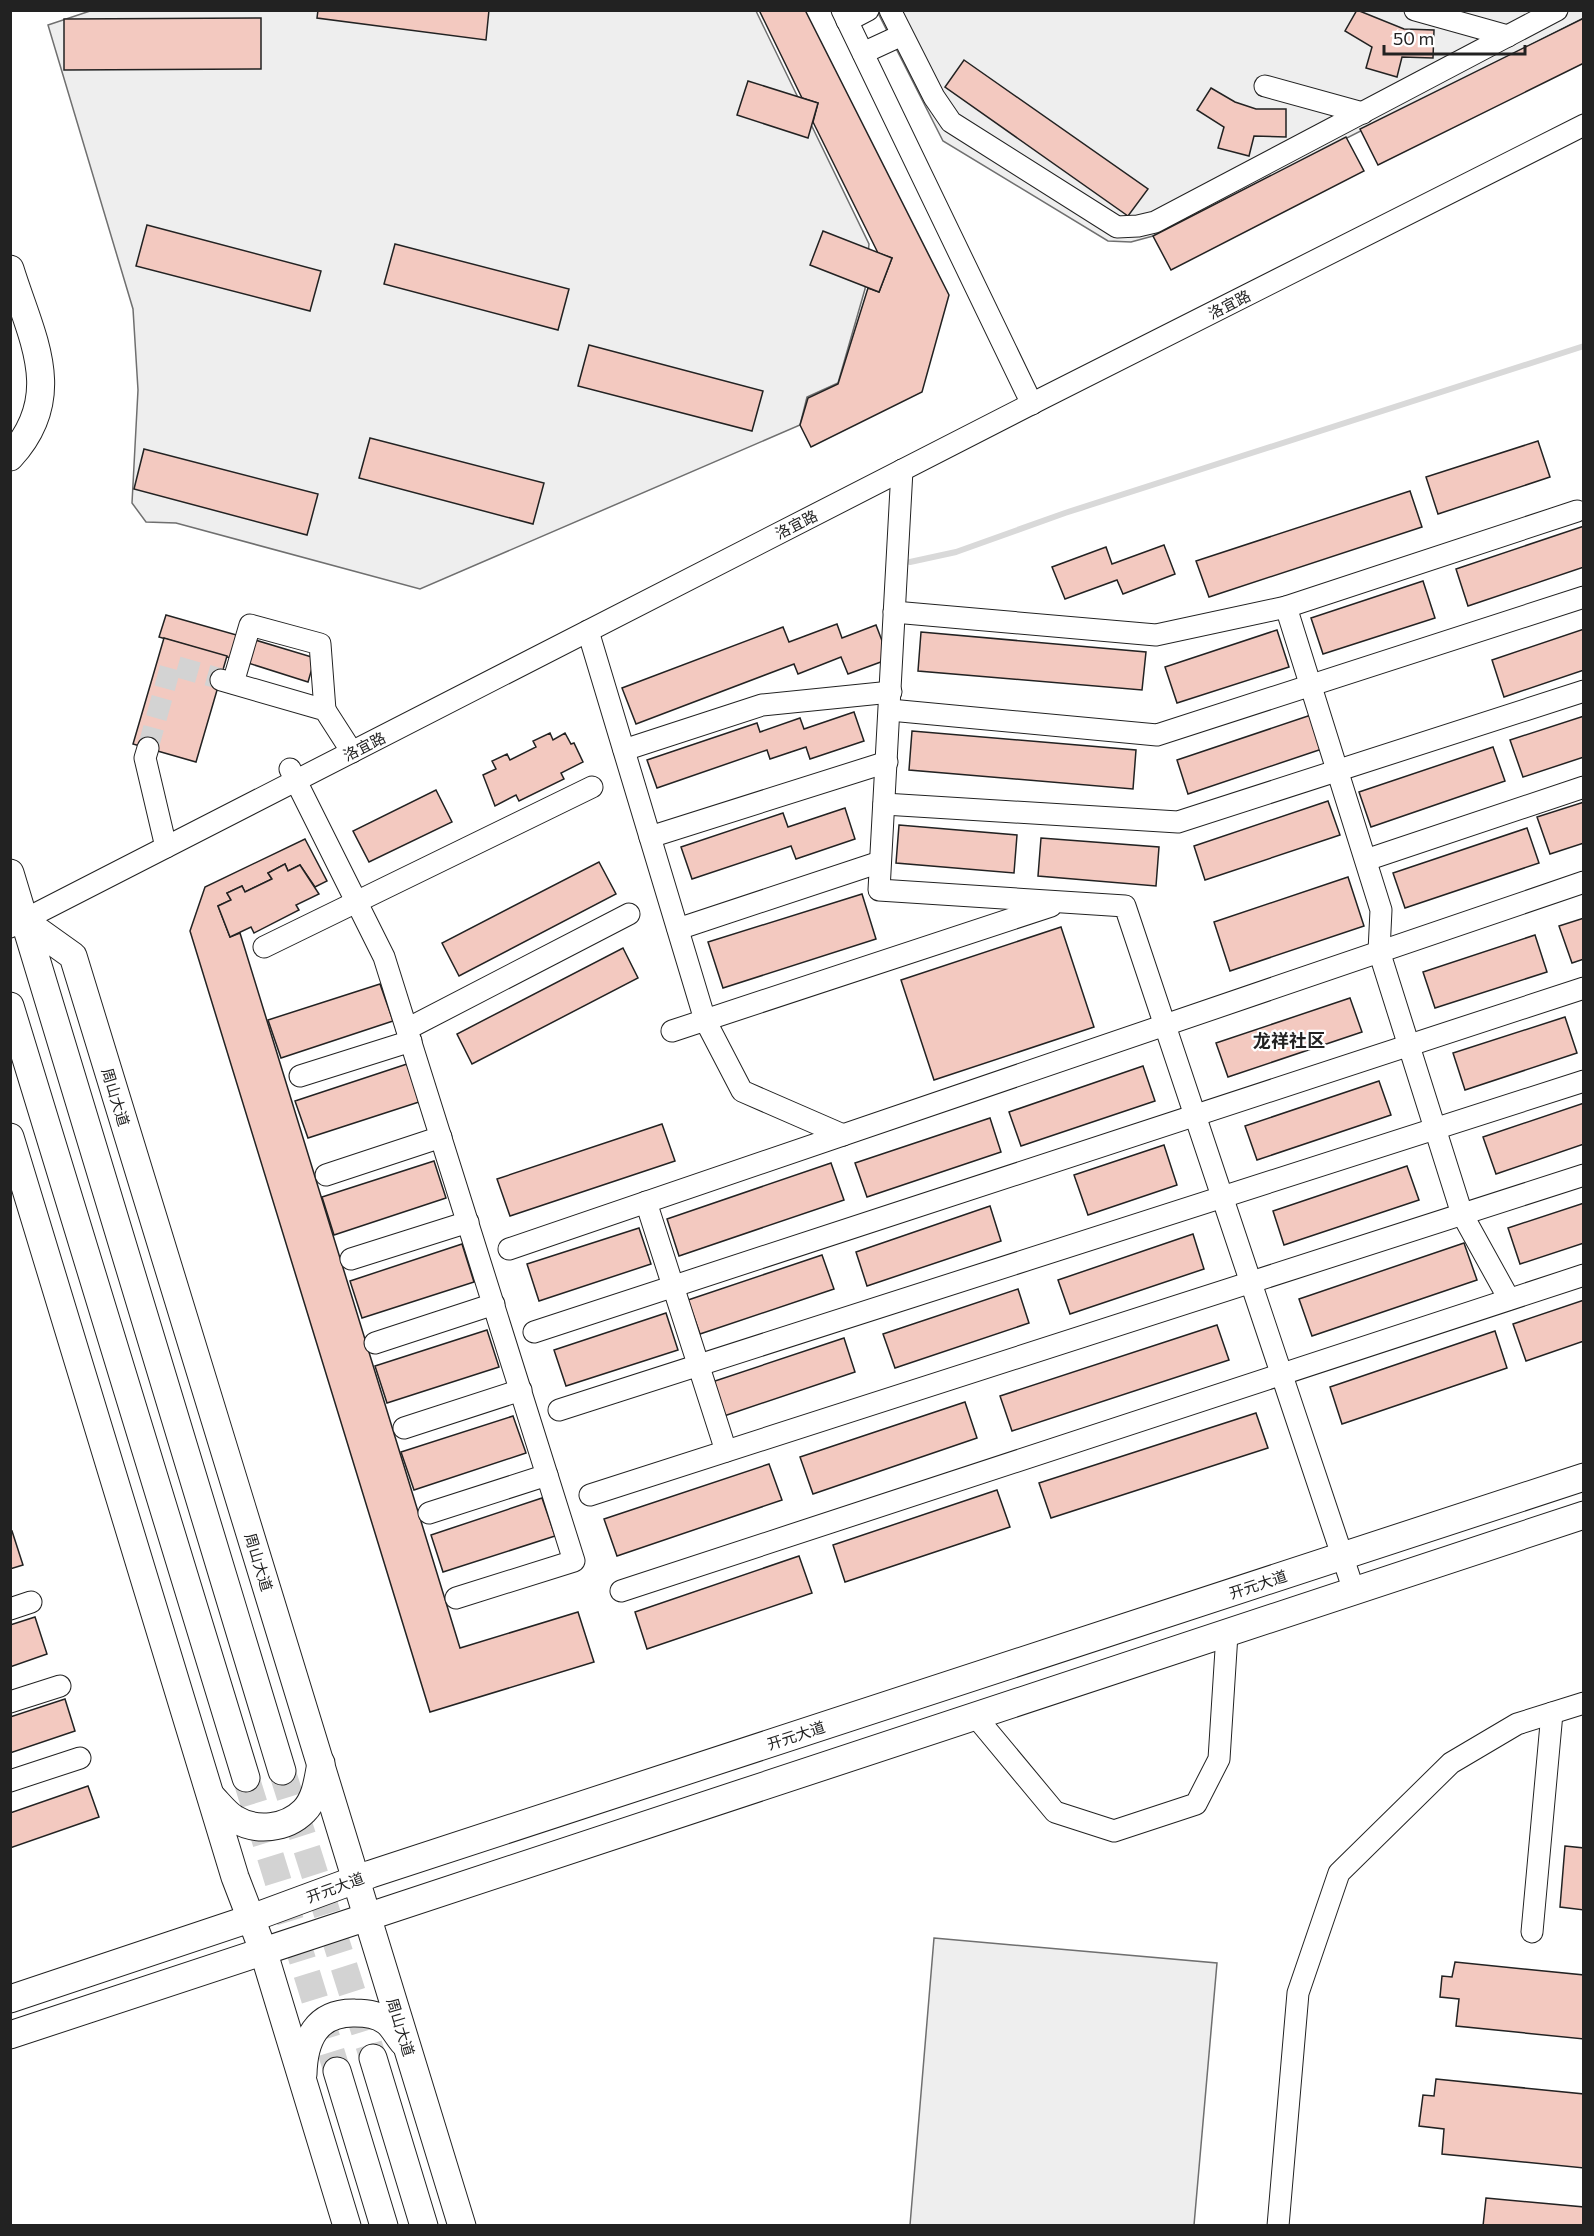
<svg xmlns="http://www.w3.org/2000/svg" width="1594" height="2236" viewBox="0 0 1594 2236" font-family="Commissioner,'Noto Sans SC',sans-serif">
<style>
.green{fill:#eee;stroke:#6f6f6f;stroke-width:1.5}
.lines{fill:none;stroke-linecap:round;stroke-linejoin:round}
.stream{stroke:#d9d9d9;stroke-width:6}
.building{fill:#f3c9c0;stroke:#222;stroke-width:1.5}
.minor-tunnel{stroke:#d3d3d3;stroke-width:21;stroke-dasharray:21 10;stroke-linecap:butt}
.major-tunnel{stroke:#d3d3d3;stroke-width:27;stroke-dasharray:27 14;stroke-linecap:butt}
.minor-casing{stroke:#222;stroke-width:23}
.major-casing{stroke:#222;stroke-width:29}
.minor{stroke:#fff;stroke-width:21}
.major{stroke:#fff;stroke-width:27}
.labels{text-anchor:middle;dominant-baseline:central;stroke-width:4.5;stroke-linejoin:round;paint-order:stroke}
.street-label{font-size:15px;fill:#222;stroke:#fff}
.quarter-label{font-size:18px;font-weight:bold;fill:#222;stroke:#fff}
</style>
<rect width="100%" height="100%" fill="#fff"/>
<g class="green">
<path d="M93,10L756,11L869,244L865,289L838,383L807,397L800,425L420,589L176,523L146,522L132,503L138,390L133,309L48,25Z"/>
<path d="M1119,10H1583L1584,18L1153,236L1131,242L1108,241L943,141L877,11Z"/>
<path d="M934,1938L1217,1963L1194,2225H910Z"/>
</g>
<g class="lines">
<path class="stream" d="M910,562L956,552L1065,513L1584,346"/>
</g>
<g class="building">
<path d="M318,10H489L486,40L317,18Z"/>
<path d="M759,10H805L949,295L922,392L811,447L800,425L808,398L838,384L868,288L879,292L892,258L878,253L813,122L818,103L802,98Z"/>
<path d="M1357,10L1404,29L1434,30L1433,58L1402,57L1397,77L1366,68L1372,47L1345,31Z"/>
<path d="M261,18V69L64,70V19Z"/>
<path d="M1584,18V63L1378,165L1360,129Z"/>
<path d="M964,60L1148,189L1128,216L945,87Z"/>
<path d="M748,81L818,103L808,138L737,115Z"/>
<path d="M1211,88L1235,102L1256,109H1286V137L1254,136L1249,156L1218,148L1224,127L1197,110Z"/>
<path d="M1346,137L1364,171L1171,270L1153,236Z"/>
<path d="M147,225L321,271L310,311L136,266Z"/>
<path d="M823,231L892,258L879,292L810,265Z"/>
<path d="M395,244L569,289L558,330L384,284Z"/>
<path d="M589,345L763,391L752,431L578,386Z"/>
<path d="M370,438L544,483L533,524L359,478Z"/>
<path d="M1538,441L1550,477L1438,514L1426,477Z"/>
<path d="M144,449L318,494L307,535L134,489Z"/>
<path d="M1410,491L1422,527L1209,597L1196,561Z"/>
<path d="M1584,526V567L1468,606L1456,569Z"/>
<path d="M1164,545L1175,574L1123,594L1117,580L1065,599L1052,567L1106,547L1112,564Z"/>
<path d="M1423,581L1435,618L1323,654L1311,618Z"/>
<path d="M166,615L240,636L234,659L159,637Z"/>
<path d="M837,624L842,638L876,625L889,659L848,674L841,657L798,674L794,664L636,724L622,688L783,627L789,642Z"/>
<path d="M1584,629V670L1504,697L1492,660Z"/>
<path d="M1277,630L1289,667L1177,703L1165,667Z"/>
<path d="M921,632L1146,652L1142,690L918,671Z"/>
<path d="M164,638L227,656L196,762L133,744Z"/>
<path d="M252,639L315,658L308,682L245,662Z"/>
<path d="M854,712L864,741L810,759L806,747L770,759L767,750L657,788L647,760L757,723L760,732L800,718L804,729Z"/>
<path d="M1311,715L1322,749L1188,794L1177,760Z"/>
<path d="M1584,716V757L1523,777L1510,740Z"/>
<path d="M912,731L1136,750L1133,789L909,770Z"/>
<path d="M550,733L553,740L565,733L571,744L574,743L583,762L561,773L564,779L519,801L516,795L495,806L483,775L496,769L492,761L507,754L510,760L536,747L533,741Z"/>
<path d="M1493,747L1505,781L1371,827L1359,792Z"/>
<path d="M436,790L452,822L369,862L353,831Z"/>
<path d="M1328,801L1340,835L1205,880L1194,846Z"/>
<path d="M1584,802V843L1550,854L1537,817Z"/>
<path d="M845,808L855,839L796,859L791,846L692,879L681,847L783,813L788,827Z"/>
<path d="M899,825L1017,835L1014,873L896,863Z"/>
<path d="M1527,828L1539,863L1405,908L1393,873Z"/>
<path d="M1041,838L1159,847L1156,886L1038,876Z"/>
<path d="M305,839L327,881L315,887L300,865L288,871L285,864L268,873L272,879L245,892L242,886L227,893L231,900L218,906L230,937L240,933L460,1648L578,1612L594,1662L430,1712L190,931L205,887Z"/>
<path d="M599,862L616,894L459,976L442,943Z"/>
<path d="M285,864L288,871L300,865L319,894L296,905L299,910L254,933L251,927L230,937L218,906L231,900L227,893L242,886L245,892L272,879L268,873Z"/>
<path d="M1348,877L1364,926L1230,971L1214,922Z"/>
<path d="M862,894L876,939L723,988L708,942Z"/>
<path d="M1584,918V959L1572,963L1559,926Z"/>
<path d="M1061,927L1094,1027L934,1080L901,980Z"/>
<path d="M1535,935L1547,972L1435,1008L1423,972Z"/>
<path d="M623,948L638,978L472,1064L457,1034Z"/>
<path d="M380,984L393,1021L281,1058L268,1020Z"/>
<path d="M1350,998L1362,1032L1228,1077L1216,1043Z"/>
<path d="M1565,1017L1577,1053L1465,1090L1453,1053Z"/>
<path d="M407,1064L419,1102L308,1138L295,1101Z"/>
<path d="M1143,1066L1155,1101L1021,1146L1009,1112Z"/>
<path d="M1379,1081L1391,1115L1257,1160L1245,1126Z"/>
<path d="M1584,1103V1144L1496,1174L1483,1137Z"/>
<path d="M990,1118L1001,1152L867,1197L855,1163Z"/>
<path d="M662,1124L675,1161L510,1216L497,1179Z"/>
<path d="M1164,1145L1177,1185L1088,1215L1074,1175Z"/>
<path d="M434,1161L446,1198L334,1235L322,1197Z"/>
<path d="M831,1163L844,1200L679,1256L667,1219Z"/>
<path d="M1407,1166L1419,1200L1284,1245L1273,1211Z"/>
<path d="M1584,1203V1243L1520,1264L1508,1228Z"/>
<path d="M990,1206L1001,1241L867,1286L856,1252Z"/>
<path d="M639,1228L651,1264L539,1301L527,1264Z"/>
<path d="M1193,1234L1204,1269L1070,1314L1058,1280Z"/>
<path d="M1464,1243L1477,1280L1312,1336L1299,1299Z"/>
<path d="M462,1244L474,1282L362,1318L350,1281Z"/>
<path d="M822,1255L834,1289L700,1334L688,1300Z"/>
<path d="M1018,1289L1029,1323L895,1368L883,1334Z"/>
<path d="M1584,1300V1341L1526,1361L1513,1324Z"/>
<path d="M666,1313L678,1350L566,1386L554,1350Z"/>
<path d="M1217,1325L1229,1360L1012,1431L1000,1396Z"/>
<path d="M487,1330L499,1367L387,1403L375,1366Z"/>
<path d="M1495,1331L1507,1368L1342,1424L1330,1387Z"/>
<path d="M844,1338L855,1372L721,1417L709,1383Z"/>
<path d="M965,1402L977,1438L813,1494L800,1457Z"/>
<path d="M1256,1413L1268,1448L1051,1518L1039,1483Z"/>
<path d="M513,1416L526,1453L414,1490L401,1452Z"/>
<path d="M769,1464L782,1500L617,1556L604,1519Z"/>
<path d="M997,1490L1010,1527L845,1582L833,1545Z"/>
<path d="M542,1498L555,1536L443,1572L431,1535Z"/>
<path d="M12,1531L23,1565L10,1569V1532Z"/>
<path d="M799,1556L812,1593L647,1649L635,1612Z"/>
<path d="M35,1617L47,1654L10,1667V1625Z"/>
<path d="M65,1699L75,1731L10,1753V1717Z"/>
<path d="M88,1786L99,1817L10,1848V1813Z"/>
<path d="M1565,1846L1584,1848V1910L1560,1907Z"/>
<path d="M1455,1962L1584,1975V2039L1456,2026L1459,1999L1440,1997L1442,1976L1452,1977Z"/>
<path d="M1436,2079L1584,2094V2168L1442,2154L1444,2129L1419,2126L1423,2095L1434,2096Z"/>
<path d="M1486,2198L1584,2207V2226H1483Z"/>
</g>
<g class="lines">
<path class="minor-tunnel" d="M148,748L171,665L221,679"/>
<g class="major-tunnel">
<path d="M282,1771L373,2058"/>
<path d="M246,1778L337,2071"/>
</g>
<defs>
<g id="minor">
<path d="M842,10L1032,404"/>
<path d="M890,10L934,97L951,122L1117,227L1138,226L1155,222L1557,10"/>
<path d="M1415,10L1508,36"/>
<path d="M847,21L868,10"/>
<path d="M863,53L902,35"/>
<path d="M1265,86L1363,113"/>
<path d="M902,470L879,890L1125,906L1354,1591"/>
<path d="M894,612L1156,635L1286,607"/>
<path d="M588,631L705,1020L742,1091L843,1135"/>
<path d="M221,680L325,710L352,752"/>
<path d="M233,683L250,625L320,644L325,710"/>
<path d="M890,710L1157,735L1584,597"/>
<path d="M148,748L145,758L166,847"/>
<path d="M624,750L762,705L891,692"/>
<path d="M290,769L384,957L574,1561L456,1598"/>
<path d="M884,804L1178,822L1584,691"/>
<path d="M650,837L887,762"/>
<path d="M1366,860L1584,787"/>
<path d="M10,927L1043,398L1584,125"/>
<path d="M678,929L880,862"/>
<path d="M264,947L592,787"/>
<path d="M407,1029L629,914"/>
<path d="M672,1031L1051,906"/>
<path d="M300,1076L411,1041"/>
<path d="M326,1175L441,1137"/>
<path d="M646,1202L726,1451"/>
<path d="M509,1249L1584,882"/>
<path d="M351,1259L468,1222"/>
<path d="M1509,1299L1462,1214L1379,951L1381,910L1286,607L1577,511"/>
<path d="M534,1332L1584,988"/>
<path d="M375,1343L494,1304"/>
<path d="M559,1410L1584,1081"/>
<path d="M404,1428L521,1390"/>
<path d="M590,1495L1584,1175"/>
<path d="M429,1513L547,1475"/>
<path d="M621,1591L1584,1275"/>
<path d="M10,1609L31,1602"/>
<path d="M10,1702L60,1686"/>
<path d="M976,1717L1055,1812L1114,1831L1196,1804L1219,1759L1227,1634"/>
<path d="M10,1781L80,1758"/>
<path d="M1532,1932L1552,1713"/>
<path d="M1278,2226L1298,1993L1339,1873L1451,1763L1517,1724L1584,1703"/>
</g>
<g id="major">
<path d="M10,269C31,337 67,395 10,457"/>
<path d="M10,873L282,1771"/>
<path d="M24,921L73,956L462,2226"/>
<path d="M10,1006L246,1778"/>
<path d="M10,1137L235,1877L263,1950L347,2226"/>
<path d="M211,1796C218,1803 226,1814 235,1819C256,1832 286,1829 304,1811C316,1799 318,1779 321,1763"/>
<path d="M10,1999L252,1918L371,1874L1584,1477"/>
<path d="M10,2035L1584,1515"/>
<path d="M373,2058L424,2226"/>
<path d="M337,2071L384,2226"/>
<path d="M303,2074C304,2040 316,2012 355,2013C365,2013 377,2014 386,2021C392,2025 398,2036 403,2042"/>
</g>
</defs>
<use href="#minor" class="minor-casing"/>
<use href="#major" class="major-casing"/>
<use href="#minor" class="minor"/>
<use href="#major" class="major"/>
</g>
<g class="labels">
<g class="street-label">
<text transform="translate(1229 304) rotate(-27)">洛宜路</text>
<text transform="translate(796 524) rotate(-27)">洛宜路</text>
<text transform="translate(364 746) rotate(-27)">洛宜路</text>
<text transform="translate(116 1097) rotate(73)">周山大道</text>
<text transform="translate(259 1562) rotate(73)">周山大道</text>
<text transform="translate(1258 1584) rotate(-18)">开元大道</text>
<text transform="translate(796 1735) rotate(-18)">开元大道</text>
<text transform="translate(335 1887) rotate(-20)">开元大道</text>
<text transform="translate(401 2027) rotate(73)">周山大道</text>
</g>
<g class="quarter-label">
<text x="1289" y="1040">龙祥社区</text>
</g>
</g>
<rect width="1594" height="2236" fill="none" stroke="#222222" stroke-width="24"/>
<path d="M1384 45v9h141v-9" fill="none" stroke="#222222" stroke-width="3"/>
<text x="1393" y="45" font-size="18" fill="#222222" stroke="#ffffff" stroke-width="4.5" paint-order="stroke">50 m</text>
</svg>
